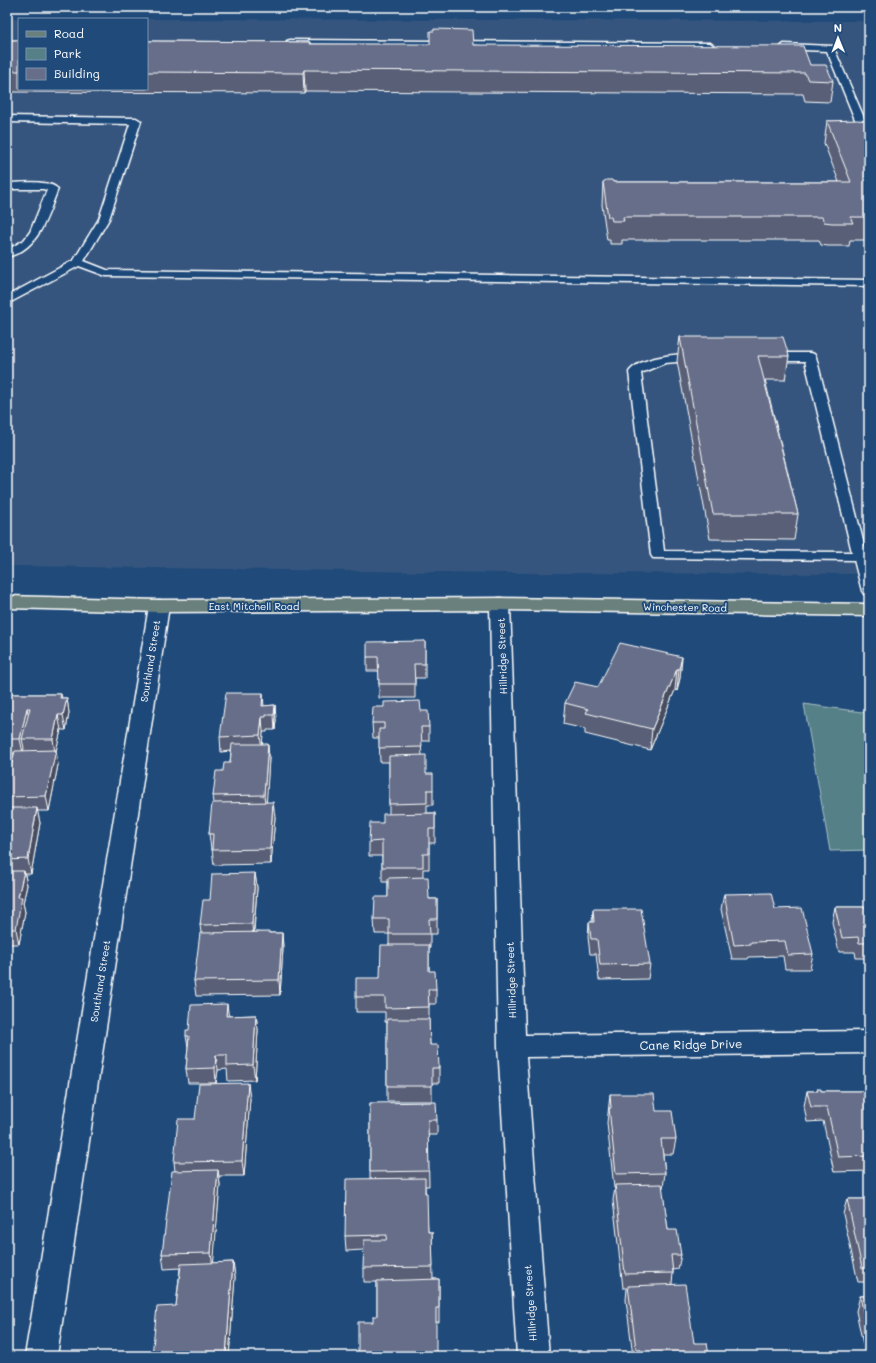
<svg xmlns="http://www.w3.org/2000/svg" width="876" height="1363" viewBox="0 0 876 1363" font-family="Mali,sans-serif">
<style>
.built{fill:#34557e}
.green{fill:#558088;stroke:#aac0c4}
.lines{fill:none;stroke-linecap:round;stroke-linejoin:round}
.lane-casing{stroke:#fff;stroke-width:3}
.street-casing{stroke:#fff;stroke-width:3}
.primary-casing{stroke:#fff;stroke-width:3}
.lane{fill:#1f4a7a;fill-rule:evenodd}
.street{fill:#1f4a7a;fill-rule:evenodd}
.primary{fill:#6a807c;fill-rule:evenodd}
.wall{fill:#585f76;stroke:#fff}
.shaded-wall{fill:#474d60;stroke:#fff}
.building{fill:#666e89;stroke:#fff}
.labels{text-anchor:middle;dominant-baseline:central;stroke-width:4;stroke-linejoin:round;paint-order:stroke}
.street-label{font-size:10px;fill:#fff;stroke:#1f4a7a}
.near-street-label{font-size:12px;fill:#fff;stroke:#1f4a7a}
</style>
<rect width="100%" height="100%" fill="#1f4a7a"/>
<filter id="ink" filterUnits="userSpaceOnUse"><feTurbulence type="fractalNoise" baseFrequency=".025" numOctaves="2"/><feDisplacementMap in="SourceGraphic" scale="8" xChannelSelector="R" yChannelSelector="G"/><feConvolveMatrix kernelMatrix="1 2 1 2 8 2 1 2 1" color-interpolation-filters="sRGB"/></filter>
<g filter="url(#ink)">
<path class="built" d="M7,19H101H19V89H147V19L869,21V574L502,573L7,566Z"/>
<path class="green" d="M804,704L869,713V850L830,851Z"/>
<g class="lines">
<defs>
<g id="lane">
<path d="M290,40L710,43L714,46L710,49L287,45L286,43L287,41Z"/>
<path d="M784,44L833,46L865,120L869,122V128L858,124L856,122L827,51L781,49L780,47Z"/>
<path d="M7,116L136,118L141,121L109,219L84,261L107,270L869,280V286L106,276L79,266L7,304V296L74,260L99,219L130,124L7,122Z"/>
<path d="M7,183C20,183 49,179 58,189C47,216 40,249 7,257V250L24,240L30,232L47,190L43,189H7Z"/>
<path d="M697,353L701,354L703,357L701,360L665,363L641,373L664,551L852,552L805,361H769L765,360L763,357L765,354L769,353H810L814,354L816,357L869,564V595L864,594L862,591L854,560L653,558L651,555L629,372C640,356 679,354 697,353Z"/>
</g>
<g id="street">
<path d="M500,598L507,599L510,604L525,1035L869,1031V1053L526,1057L549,1356H517L498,1046L490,604L493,599Z"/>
<path d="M159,600L166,601L169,606L57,1356H25L149,606L152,601Z"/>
</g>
<path id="primary" d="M7,596L159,600L500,598L869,604V616L500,610L159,612L7,608Z"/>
</defs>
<use href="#lane" class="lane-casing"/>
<use href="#street" class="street-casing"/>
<use href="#primary" class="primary-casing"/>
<use href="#lane" class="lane"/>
<use href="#street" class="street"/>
<use href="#primary" class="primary"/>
</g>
<g class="wall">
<path d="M7,40H19V89H147V41L310,42V44L473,45L810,65L833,81L830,102L805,101L803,94L305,91L304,93L7,92Z"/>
<path d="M827,121H869V240H850L849,246H828L821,245L819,240H622V244H610V240H607L602,205L603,182H839L824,143Z"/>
<path d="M680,337L789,356L785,380H765L798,514L794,540L710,539L677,361Z"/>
<path d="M425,641V678H415V698H379V671H367V657Z"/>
<path d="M682,657L680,678L677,691L675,690L650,750L585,734V729L563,724L565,703L598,687Z"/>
<path d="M7,694H61L62,698H67L69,713L66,730H61L56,751L58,765L49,811H37L40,823L31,874H25L27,885L23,903L25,912L19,944H7V766H11L14,753H7Z"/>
<path d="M275,705L276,720L275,730H267V732H263L262,744L269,758L266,802L275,817L271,864L214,865L212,849H211L209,834L214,803L213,796L223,771L230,763L231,751L221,752L220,737L264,706Z"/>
<path d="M421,711L429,727V741H421L422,756L426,774L433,790V805H427V813H435V843H429V869H423V877L429,899H437V934H430V948H429V971L436,989V1004H429V1019L430,1045L439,1068V1083H432V1101H387V1022H385V1012H356V997L380,978L389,945V934H375L374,919L388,897V882H382V856H369V842L389,814V762H380L379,738H373L372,723Z"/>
<path d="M255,873L257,888L254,932L270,933H282L283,948L280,995L196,996L194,981L201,933L200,925L210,900Z"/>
<path d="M724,894L775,909L813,954L810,969H785L783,956L749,957L748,959H732L721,909Z"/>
<path d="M835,907H869V958H856L855,952H839L832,922Z"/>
<path d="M593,909L650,964L648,979L599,980L596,954H590L588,937L589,922H592Z"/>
<path d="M256,1015L258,1030L255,1080L228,1081L227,1069L218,1070L216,1083H188L186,1069L188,1047L186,1036L189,1030L228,1016Z"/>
<path d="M817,1089L821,1091H869V1171L834,1172L823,1121L807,1122L804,1106L807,1091H817Z"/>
<path d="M610,1094L656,1111L676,1139L673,1154H663L665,1173L663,1188H662L668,1230L681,1255L678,1269L673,1270V1273L672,1284L694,1343L709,1356H633L626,1300L627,1288H623L613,1200L615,1188H614L607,1123Z"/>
<path d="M250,1098L244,1176H219L220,1185L213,1263L233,1262L235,1277L229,1356H152L176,1306L180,1268L164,1269L162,1254L175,1171L174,1162L195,1119Z"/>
<path d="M370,1103L437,1120V1135H428L429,1186H425L428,1232H432L433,1279H439V1322H373L377,1316V1282H364V1250L346,1251L345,1236L370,1179Z"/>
<path d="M847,1199H869V1282H858L843,1214Z"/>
<path d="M860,1296H869V1354H865L856,1311Z"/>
</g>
<g class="shaded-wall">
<path d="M304,70L305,91L304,93L303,73Z"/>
<path d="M682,657L680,678L677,691L679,669Z"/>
<path d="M677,669L675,690L650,750L652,729Z"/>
<path d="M263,693L264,707L262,706Z"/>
<path d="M67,698L69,713L66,730L63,715Z"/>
<path d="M275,705L276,720L275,730L274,715Z"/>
<path d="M27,708L30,722L22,739L24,748L23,753L20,739Z"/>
<path d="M58,715L61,730L56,751L58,765L49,811L46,796L55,753L53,739Z"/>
<path d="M262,717L263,732L262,750L260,735Z"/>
<path d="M268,744L269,758L266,810L264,795Z"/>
<path d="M273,802L275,817L271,864L270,849Z"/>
<path d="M37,808L40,823L31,874L28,859Z"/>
<path d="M24,871L27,885L23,903L25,912L19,944L16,929L18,897Z"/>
<path d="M255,873L257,888L253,939L252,924Z"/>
<path d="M282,933L283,948L280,995L279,980Z"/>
<path d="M227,1004L229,1019L226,1016Z"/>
<path d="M256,1015L258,1030L255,1080L253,1065Z"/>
<path d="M216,1055L218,1070L216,1083L215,1068Z"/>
<path d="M248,1083L250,1098L244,1176L242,1161Z"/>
<path d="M218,1170L220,1185L213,1268L211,1253Z"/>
<path d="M233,1262L235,1277L229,1356H226Z"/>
</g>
<g class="building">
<path d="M434,29L472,30L473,45L803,46L810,65H826L833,81L808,80L805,73L304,70L303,73L147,72V41L310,42L309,44H430V31H434Z"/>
<rect x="7" y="40" width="12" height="31"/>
<path d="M857,120L869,121V217H850L853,223H832L824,222L822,217H623L624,221H612L611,217H608L603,182L606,180H612L613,182H851L827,121Z"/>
<path d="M680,337H783L789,356H758L798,514H713Z"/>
<path d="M425,641V664H414L415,684H379L378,657H367V642Z"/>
<path d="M620,643L682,657L679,669H677L652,729L586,713L588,709L565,703L575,682L598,687Z"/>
<path d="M226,693H263L262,706L275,705L274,715H266V717H262L260,735L220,737Z"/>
<path d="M7,694H61L60,698H67L63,715H58L53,739H22L30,708H27L20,739H7Z"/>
<path d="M420,701L421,711H428L429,727H421L422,747L379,748V729H384V723H372L373,707H384V702Z"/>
<path d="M232,744H268L264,795L213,796L216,771H223L224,763H230Z"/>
<path d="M56,750L46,796L7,797V766H11L15,751Z"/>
<path d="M426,755V774H433V790H427V803L389,804V756Z"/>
<path d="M273,802L270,849L212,850L213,834H209L212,803Z"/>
<path d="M7,808H37L28,859L7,860Z"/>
<path d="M435,813V829H429V854H423V867H382V841L369,842L370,823H383V814Z"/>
<path d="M7,871H24L18,897H22L16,929H7Z"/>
<path d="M255,873L252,924L200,925L203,900H210L212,874Z"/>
<path d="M428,877L429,899H437V919H429L430,934H389V919H374L375,897H388V878Z"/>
<path d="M771,893L775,909L802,908L813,954L788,955L785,941L751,942V944L734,945L724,894Z"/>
<path d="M835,907H869V943H859L858,937L842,938Z"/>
<path d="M593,909H641L650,964L600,965L597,939H591L589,922H594Z"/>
<path d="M270,932L269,933H282L279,980L194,981L200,933Z"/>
<path d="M381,945H429V971H435L436,989H428L429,1007L385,1008V997H356V978H380Z"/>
<path d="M227,1004L226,1016L256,1015L253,1065L227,1066V1055H216L215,1068L186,1069L189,1036H186V1030H189L191,1005Z"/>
<path d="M387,1019H429L430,1045H438L439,1068H432V1086H387Z"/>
<path d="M248,1083L242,1161L174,1162L178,1119H195L199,1084Z"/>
<path d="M817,1089H821V1091H869V1156L838,1157L827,1107H811L807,1091H818Z"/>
<path d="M610,1094H654L656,1111H672L676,1139H661L665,1173L616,1174L609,1108H611Z"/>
<path d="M436,1102L437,1120H428L429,1171L370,1172V1103Z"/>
<path d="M218,1170L211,1253L162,1254L172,1171Z"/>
<path d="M425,1178V1193H427L428,1232H432L433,1267L363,1268L364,1240H386L387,1235L345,1236L346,1179Z"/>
<path d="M662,1184L668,1230H677L681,1255H671L673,1273L625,1274L615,1185Z"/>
<path d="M847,1199H869V1268H862Z"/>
<path d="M233,1262L226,1355L152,1356L157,1307L176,1306L181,1264Z"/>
<path d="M439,1279V1308H436V1356H358V1322H373V1316H377V1281Z"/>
<path d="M685,1284L694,1343H707L709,1356H641L640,1349H636L628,1286Z"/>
<path d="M860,1296H869V1340Z"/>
</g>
</g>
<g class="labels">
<g class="street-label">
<text x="254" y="606">East Mitchell Road</text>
<text transform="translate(685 607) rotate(1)">Winchester Road</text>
<text transform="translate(502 656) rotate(-92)">Hillridge Street</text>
<text transform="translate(150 661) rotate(-81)">Southland Street</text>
<text transform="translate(511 980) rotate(-92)">Hillridge Street</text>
<text transform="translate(100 981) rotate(-81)">Southland Street</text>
<text transform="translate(530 1303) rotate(-94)">Hillridge Street</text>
</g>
<g class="near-street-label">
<text transform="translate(691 1044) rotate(-1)">Cane Ridge Drive</text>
</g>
</g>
<rect width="876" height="1363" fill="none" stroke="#1f4a7a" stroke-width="24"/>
<rect x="12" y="12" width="852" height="1339" fill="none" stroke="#fff" stroke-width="1.5" filter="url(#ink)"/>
<rect x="18" y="18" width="130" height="72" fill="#1f4a7a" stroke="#7992af"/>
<rect x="26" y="31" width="20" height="6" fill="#6a807c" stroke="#7992af"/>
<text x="54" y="38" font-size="12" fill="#ffffff">Road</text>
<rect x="26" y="48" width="20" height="12" fill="#558088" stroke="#7992af"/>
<text x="54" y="58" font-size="12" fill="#ffffff">Park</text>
<rect x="26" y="68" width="20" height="12" fill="#666e89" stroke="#7992af"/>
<text x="54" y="78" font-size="12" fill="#ffffff">Building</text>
<g transform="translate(838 38) rotate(359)" stroke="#1f4a7a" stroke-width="3" paint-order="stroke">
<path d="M0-3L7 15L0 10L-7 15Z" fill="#ffffff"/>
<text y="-6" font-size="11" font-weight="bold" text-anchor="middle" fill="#ffffff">N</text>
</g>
</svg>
